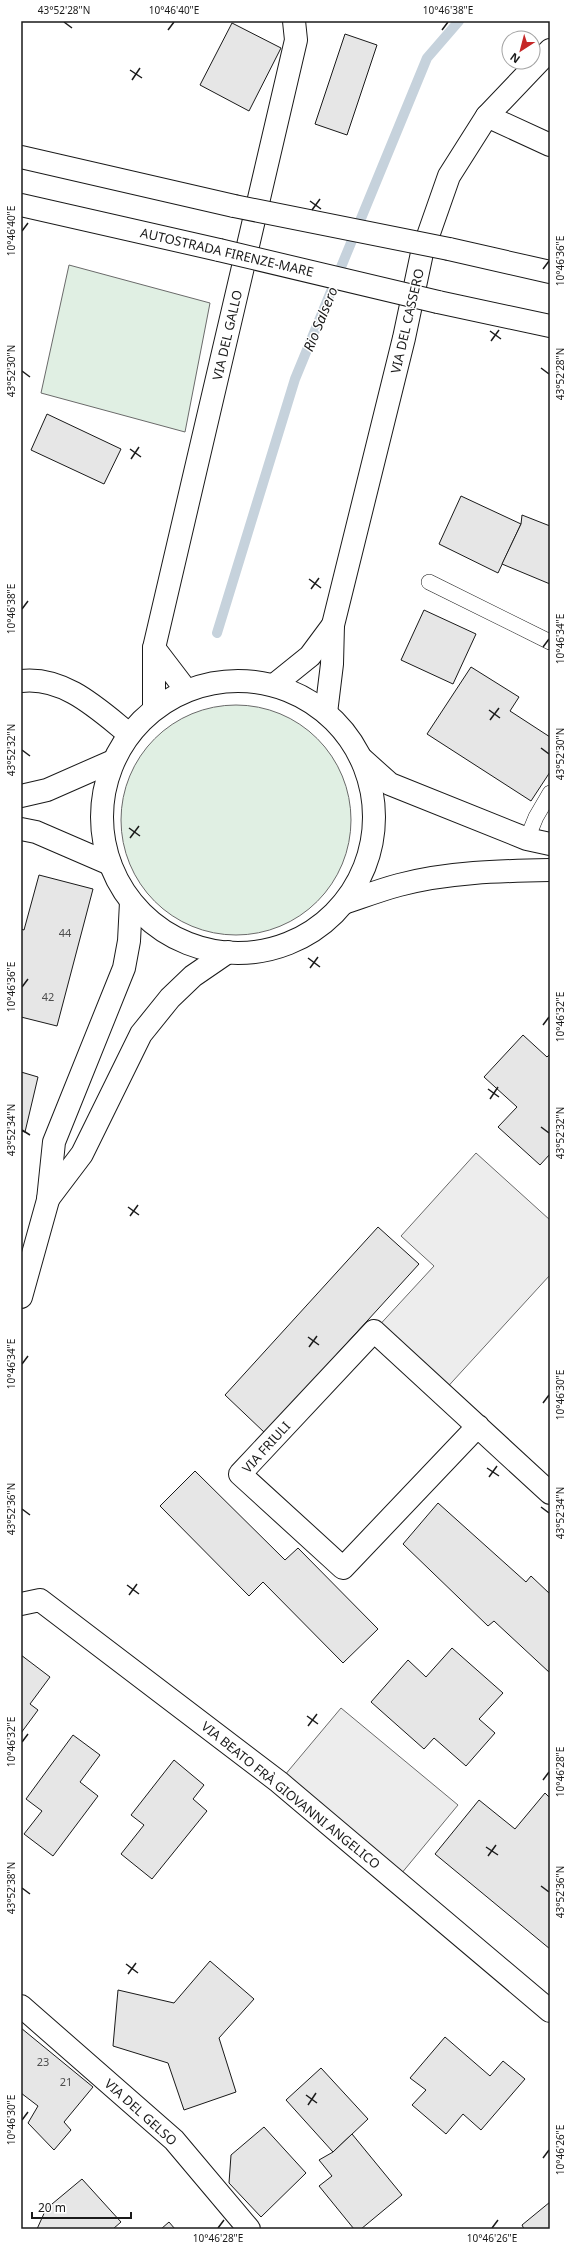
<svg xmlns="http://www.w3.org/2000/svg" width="571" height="2250" viewBox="0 0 571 2250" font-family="'Noto Sans',sans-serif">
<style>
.green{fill:#e0efe3;stroke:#6a6a6a}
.parking{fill:#ededed;stroke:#6a6a6a}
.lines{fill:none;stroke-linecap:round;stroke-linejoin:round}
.stream{stroke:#c6d2dc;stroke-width:10}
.building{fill:#e6e6e6;stroke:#1a1a1a}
.service-casing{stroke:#1a1a1a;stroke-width:16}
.minor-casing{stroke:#1a1a1a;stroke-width:24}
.tertiary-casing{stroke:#1a1a1a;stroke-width:24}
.primary-casing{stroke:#1a1a1a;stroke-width:24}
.motorway-casing{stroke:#1a1a1a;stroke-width:24}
.service{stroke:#fff;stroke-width:15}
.minor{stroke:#fff;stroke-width:22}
.tertiary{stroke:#fff;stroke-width:22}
.primary{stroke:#fff;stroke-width:22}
.motorway{stroke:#fff;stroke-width:22}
.motorway-bridge-casing{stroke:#1a1a1a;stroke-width:24;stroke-linecap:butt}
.motorway-bridge{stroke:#fff;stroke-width:22}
.ticks{fill:none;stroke:#1a1a1a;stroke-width:1.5}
.labels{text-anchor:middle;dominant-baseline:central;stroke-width:3;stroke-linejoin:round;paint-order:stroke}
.number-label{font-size:11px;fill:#4d4d4d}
.street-label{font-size:13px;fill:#1a1a1a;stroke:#fff}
.water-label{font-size:14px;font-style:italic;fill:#1a1a1a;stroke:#fff}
.neatline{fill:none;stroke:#1a1a1a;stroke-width:1.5}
.ticks-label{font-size:10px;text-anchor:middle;fill:#1a1a1a}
</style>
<rect width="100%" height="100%" fill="#fff"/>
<g class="green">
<path d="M69,265L210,303L185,432L41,393Z"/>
<circle cx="236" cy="820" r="115"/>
</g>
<g class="parking">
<path d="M476,1153L550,1220V1275L442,1393L374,1331L434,1266L401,1236Z"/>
<path d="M341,1708L458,1805L396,1880L279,1782Z"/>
</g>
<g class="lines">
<path class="stream" d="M217,633L295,379L427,58L459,21"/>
</g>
<g class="building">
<path d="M232,23L281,48L249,111L200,85Z"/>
<path d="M345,34L377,45L347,135L315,124Z"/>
<path d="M47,414L121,449L104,484L31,450Z"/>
<path d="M461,496L521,524L498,573L439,544Z"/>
<path d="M522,515L550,526V584L502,564L521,524Z"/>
<path d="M424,610L476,634L453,684L401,660Z"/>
<path d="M471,667L519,697L510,711L550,737V772L531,801L427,734Z"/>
<path d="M39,875L93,889L57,1026L21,1017V929L24,930Z"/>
<path d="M523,1035L547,1057L550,1054V1154L540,1165L498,1127L517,1107L484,1077Z"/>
<path d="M21,1072L38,1077L25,1132L21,1131Z"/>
<path d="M378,1227L419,1264L265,1433L225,1395Z"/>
<path d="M195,1471L285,1560L298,1548L378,1629L343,1663L263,1582L249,1596L160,1506Z"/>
<path d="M438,1503L526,1582L531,1576L550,1594V1673L494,1621L488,1626L403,1544Z"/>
<path d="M452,1648L503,1693L479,1719L495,1733L466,1766L434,1738L424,1749L371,1702L408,1660L426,1677Z"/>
<path d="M21,1655L50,1677L30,1704L38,1710L21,1733Z"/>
<path d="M73,1735L100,1755L80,1782L98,1796L53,1856L24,1834L42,1811L26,1799Z"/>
<path d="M174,1760L204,1785L193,1799L207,1811L152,1879L121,1854L144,1825L131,1815Z"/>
<path d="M545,1793L550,1798V1949L435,1854L479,1800L515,1829Z"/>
<path d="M210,1961L254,1999L219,2038L236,2092L184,2110L168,2063L113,2046L118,1990L174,2003Z"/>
<path d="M21,2028L93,2087L64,2122L71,2130L54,2150L28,2123L38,2106L21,2093Z"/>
<path d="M445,2037L490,2076L503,2061L525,2079L481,2130L463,2114L446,2134L412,2105L426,2090L410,2078Z"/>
<path d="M321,2068L368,2119L333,2152L286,2100Z"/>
<path d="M264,2127L306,2173L261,2217L229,2183L231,2155Z"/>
<path d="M352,2134L402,2195L361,2229H354L319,2186L332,2176L319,2160L333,2152Z"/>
<path d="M82,2179L121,2222L113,2229H37L46,2209Z"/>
<path d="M550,2202V2229H524L522,2225Z"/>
<path d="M169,2222L175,2229H161Z"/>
</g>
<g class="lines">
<defs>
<g id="service">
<path d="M429,582L550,642"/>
<path d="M527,839L536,817L550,793"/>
</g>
<g id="minor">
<path d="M487,116L550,145"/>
<path d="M154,648L186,690"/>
<path d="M21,681C64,676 98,709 129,734"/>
<path d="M274,685L310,656L333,625"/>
<path d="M154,709V648L296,40L294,21"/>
<path d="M326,713L332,664L333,625L404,338L422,253L449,176L487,116L550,50"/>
<path d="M478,1426L343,1568L240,1474L374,1331L550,1493"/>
<path d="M21,1604L40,1600L279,1782L550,2011"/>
<path d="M21,2006L174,2140L249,2229"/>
</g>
<g id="tertiary">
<path d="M361,758L390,784L527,839L550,844"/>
<path d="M344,903C362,897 380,890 399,885C448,872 500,871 550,870"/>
</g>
<g id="primary">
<circle cx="238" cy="817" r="136"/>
<path d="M21,796L47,790L113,761"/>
<path d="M21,829L36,832L110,864"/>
<path d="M48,1199L82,1154L141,1034L170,998L193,976L228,952"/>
<path d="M21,1297L48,1200L54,1142L124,968L129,941L131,902"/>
</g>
<g id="motorway">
<path d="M21,157L234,206"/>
<path d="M21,205L219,250"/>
<path d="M449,249L550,272"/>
<path d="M438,302L550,326"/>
</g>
</defs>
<use href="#service" class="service-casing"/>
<use href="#minor" class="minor-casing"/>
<use href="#tertiary" class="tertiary-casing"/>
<use href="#primary" class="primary-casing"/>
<use href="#motorway" class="motorway-casing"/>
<use href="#service" class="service"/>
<use href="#minor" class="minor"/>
<use href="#tertiary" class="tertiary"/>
<use href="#primary" class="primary"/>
<use href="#motorway" class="motorway"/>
<defs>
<g id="motorway-bridge">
<path d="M234,206L449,249"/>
<path d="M219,250L438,302"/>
</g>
</defs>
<use href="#motorway-bridge" class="motorway-bridge-casing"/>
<use href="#motorway-bridge" class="motorway-bridge"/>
</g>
<path class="ticks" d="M64,22L72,28M168,30L174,22M442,30L448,22M130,70L142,78M132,80L140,68M310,201L321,209M312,210L320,199M22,231L28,223M543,269L549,261M490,331L501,339M491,341L499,330M541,368L549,374M22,371L30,377M130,449L141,457M131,459L139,447M309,579L321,588M311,589L319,578M22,609L28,601M543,647L549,639M489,710L500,718M490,720L499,708M541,748L549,754M22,750L30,756M129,828L140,836M130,838L139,826M308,958L320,967M310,968L318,957M22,987L28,979M543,1025L549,1017M488,1089L499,1097M490,1099L498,1087M541,1127L549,1133M22,1130L30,1135M128,1207L139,1215M130,1216L138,1205M308,1337L319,1345M309,1347L317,1336M22,1364L28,1356M543,1403L549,1395M487,1468L499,1476M489,1477L497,1466M541,1507L549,1513M22,1509L30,1515M127,1585L139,1594M129,1595L137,1584M307,1716L318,1724M308,1726L317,1714M22,1742L28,1734M543,1780L549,1772M486,1847L498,1855M488,1856L496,1845M541,1886L549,1892M22,1888L30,1894M126,1964L138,1973M128,1974L136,1963M306,2095L317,2103M308,2105L316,2093M22,2120L28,2112M543,2158L549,2150M218,2228L224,2220M492,2228L498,2220"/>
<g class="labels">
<g class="number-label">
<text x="65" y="932">44</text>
<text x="48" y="996">42</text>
<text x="43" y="2061">23</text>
<text x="66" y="2081">21</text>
</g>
<g class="street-label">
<text transform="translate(227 252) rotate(13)">AUTOSTRADA FIRENZE-MARE</text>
<text transform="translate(407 321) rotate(-77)">VIA DEL CASSERO</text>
<text transform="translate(227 335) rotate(-77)">VIA DEL GALLO</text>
<text transform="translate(266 1447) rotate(-48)">VIA FRIULI</text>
<text transform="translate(291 1795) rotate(39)">VIA BEATO FRÀ GIOVANNI ANGELICO</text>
<text transform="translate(141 2112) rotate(42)">VIA DEL GELSO</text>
</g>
<g class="water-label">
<text transform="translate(320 319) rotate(-68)">Rio Salsero</text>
</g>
</g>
<rect width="571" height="2250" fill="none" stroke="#ffffff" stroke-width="44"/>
<g transform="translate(521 50) rotate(216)"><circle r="19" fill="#ffffff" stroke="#a3a3a3"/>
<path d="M0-3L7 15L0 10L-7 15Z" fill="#c62828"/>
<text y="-6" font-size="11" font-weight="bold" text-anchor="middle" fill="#1a1a1a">N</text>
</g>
<path d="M32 2212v6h99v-6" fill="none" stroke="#1a1a1a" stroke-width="2"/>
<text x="38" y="2212" font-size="12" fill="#1a1a1a" stroke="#ffffff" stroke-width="3" paint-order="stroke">20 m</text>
<rect x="22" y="22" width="527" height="2206" class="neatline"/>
<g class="ticks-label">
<text x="64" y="14">43°52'28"N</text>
<text x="174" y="14">10°46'40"E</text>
<text x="448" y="14">10°46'38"E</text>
<text transform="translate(11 231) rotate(-90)" y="4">10°46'40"E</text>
<text transform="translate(560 261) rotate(-90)" y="4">10°46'36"E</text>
<text transform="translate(11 371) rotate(-90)" y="4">43°52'30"N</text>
<text transform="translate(560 374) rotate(-90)" y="4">43°52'28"N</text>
<text transform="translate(11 609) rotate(-90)" y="4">10°46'38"E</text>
<text transform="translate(560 639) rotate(-90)" y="4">10°46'34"E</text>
<text transform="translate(11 750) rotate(-90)" y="4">43°52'32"N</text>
<text transform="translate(560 754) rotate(-90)" y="4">43°52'30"N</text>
<text transform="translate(11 987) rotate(-90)" y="4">10°46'36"E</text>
<text transform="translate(560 1017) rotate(-90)" y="4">10°46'32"E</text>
<text transform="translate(11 1130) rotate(-90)" y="4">43°52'34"N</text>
<text transform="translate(560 1133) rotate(-90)" y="4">43°52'32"N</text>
<text transform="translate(11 1364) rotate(-90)" y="4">10°46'34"E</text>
<text transform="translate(560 1395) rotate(-90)" y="4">10°46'30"E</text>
<text transform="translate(11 1509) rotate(-90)" y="4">43°52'36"N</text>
<text transform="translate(560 1513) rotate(-90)" y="4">43°52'34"N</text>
<text transform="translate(11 1742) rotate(-90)" y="4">10°46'32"E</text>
<text transform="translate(560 1772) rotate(-90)" y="4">10°46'28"E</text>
<text transform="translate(11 1888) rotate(-90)" y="4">43°52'38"N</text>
<text transform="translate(560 1892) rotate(-90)" y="4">43°52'36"N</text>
<text transform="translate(11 2120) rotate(-90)" y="4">10°46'30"E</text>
<text transform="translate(560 2150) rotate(-90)" y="4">10°46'26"E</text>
<text x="218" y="2242">10°46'28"E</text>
<text x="492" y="2242">10°46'26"E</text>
</g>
</svg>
